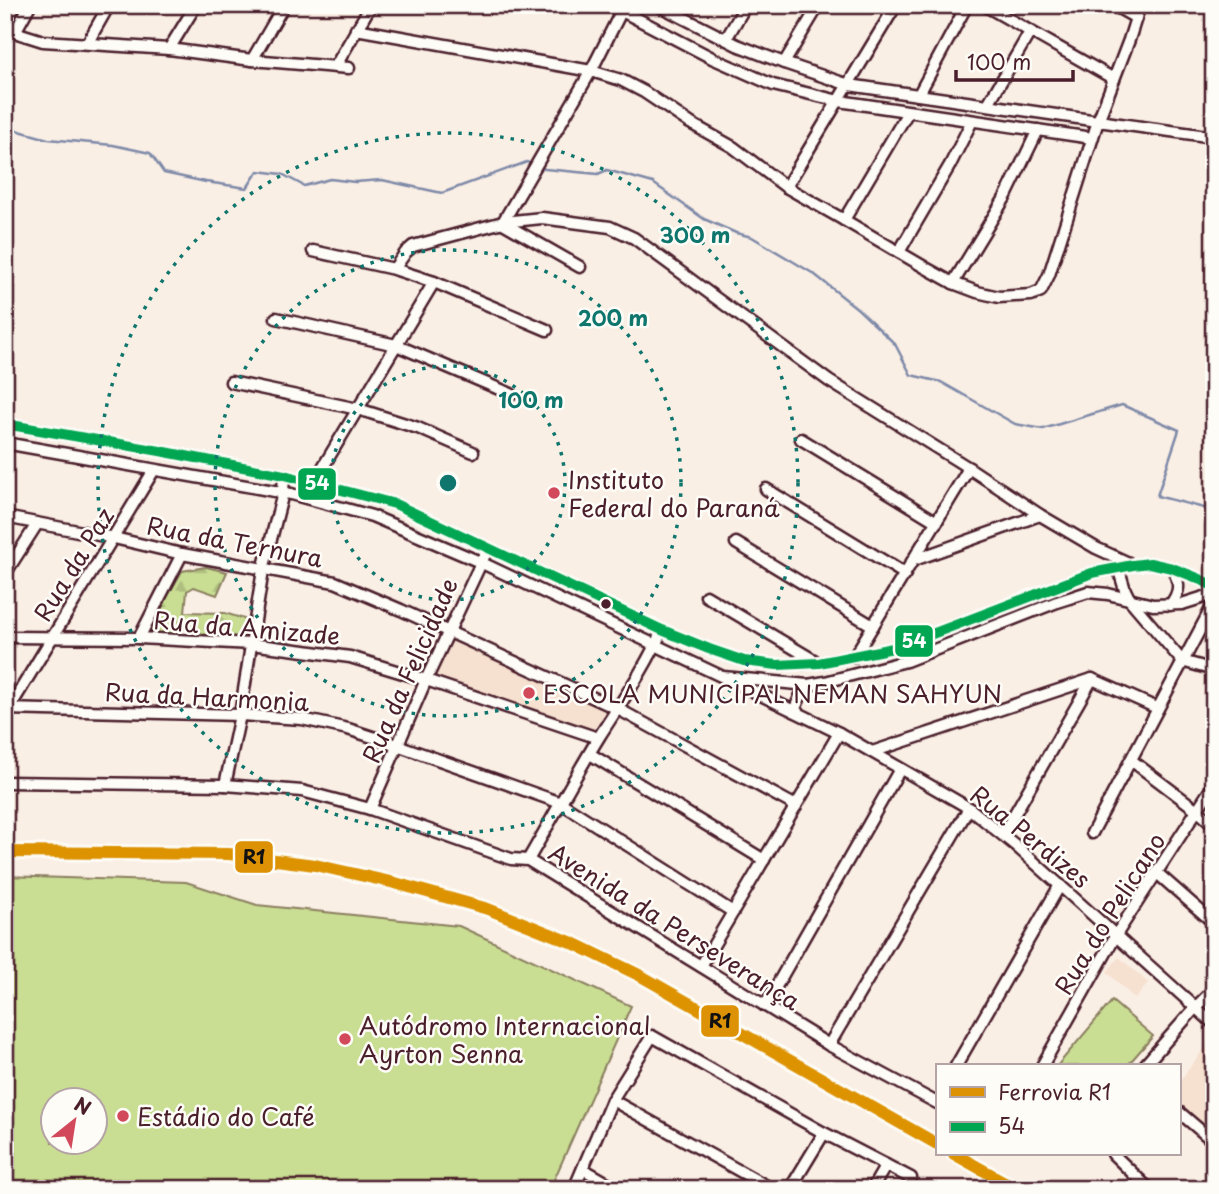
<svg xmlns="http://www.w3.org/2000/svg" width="1219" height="1194" viewBox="0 0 1219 1194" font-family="'Playpen Sans',sans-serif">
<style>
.built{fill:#f6e0cf}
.forest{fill:url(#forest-firs);stroke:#8a7e5f;stroke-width:2}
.garden{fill:#c9de93;stroke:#8a7e5f;stroke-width:2;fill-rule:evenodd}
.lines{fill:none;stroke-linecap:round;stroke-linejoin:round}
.stream{stroke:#7e89a8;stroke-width:2.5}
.minor-casing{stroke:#4a1f2b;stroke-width:15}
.minor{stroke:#fdfcf7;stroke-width:10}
.bus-1-casing{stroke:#fdfcf7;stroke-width:16}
.bus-1{stroke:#00a651;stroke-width:10}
.rail-1-casing{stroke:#fdfcf7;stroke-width:18}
.rail-1{stroke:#dd9206;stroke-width:12}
.ring{fill:none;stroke:#0f766e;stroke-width:3.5;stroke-dasharray:3.5 7}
.poi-dot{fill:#d1495b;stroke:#fdfcf7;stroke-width:2.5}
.bus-dot{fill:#4a1f2b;stroke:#fdfcf7;stroke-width:2.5}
.labels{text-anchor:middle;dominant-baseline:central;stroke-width:5;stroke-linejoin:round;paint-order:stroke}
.poi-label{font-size:24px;fill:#4a1f2b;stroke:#fdfcf7;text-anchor:start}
.street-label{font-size:24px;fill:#4a1f2b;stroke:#fdfcf7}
.centre{fill:#0f766e;stroke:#fdfcf7;stroke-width:3.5}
.ring-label{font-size:21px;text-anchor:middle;font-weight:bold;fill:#0f766e;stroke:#fdfcf7;stroke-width:5;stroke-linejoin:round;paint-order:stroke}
.line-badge{stroke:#fdfcf7;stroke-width:2.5}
.badge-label{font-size:19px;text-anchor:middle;font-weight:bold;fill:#fff}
.pale-badge-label{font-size:19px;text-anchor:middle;font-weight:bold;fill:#111}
</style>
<defs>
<pattern id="forest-firs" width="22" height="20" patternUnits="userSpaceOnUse" patternTransform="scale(1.75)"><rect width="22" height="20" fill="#c9de93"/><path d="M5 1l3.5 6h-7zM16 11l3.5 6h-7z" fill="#aebe7f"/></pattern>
</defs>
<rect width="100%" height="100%" fill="#faefe5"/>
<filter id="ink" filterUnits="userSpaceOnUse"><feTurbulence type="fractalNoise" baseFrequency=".0143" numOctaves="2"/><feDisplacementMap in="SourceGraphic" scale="14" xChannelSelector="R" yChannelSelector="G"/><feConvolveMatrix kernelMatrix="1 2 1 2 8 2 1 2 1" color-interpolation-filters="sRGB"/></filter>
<g filter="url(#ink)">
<g class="built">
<path d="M452,635L610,708L594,730L434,677Z"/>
<path d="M1119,957L1148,983L1135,999L1107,972Z"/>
<path d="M1213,1037L1214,1038V1133L1179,1102V1082Z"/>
</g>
<path class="forest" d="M206,567L227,572L217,595L194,587L187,591L185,612L225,613L247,620L245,636C234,639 217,639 205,635C192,629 193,627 178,629L172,637L146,634L182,571Z"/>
<g class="garden">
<path d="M5,876L186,882L257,905L459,926L631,1006L550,1189H5ZM52,1100H94V1142H52Z"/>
<path d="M1112,1001L1153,1036L1127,1066H1057Z"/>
</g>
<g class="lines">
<g class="stream">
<path d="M5,127L48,139L113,145L150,153L164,173L206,182L247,188L258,171L282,174L304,186L330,179L355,182L382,180L442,193L527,162L533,165"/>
<path d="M539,167L545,169L598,174L607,170L653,183L704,219L736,233L752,237L814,274L858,309L895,344L911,375L941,382L1015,424L1043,429L1122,405L1179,430L1157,496L1208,509L1214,516"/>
</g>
<defs>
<g id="minor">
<path d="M658,5L737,45L784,63L849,85L1098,121L1214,137"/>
<path d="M984,5L1114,79"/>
<path d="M1113,5L1136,18"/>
<path d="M622,11L714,59L773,85L839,101L1092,138"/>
<path d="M5,29L43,41L169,49L252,60L349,68"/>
<path d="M356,29L591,71L621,80L644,92L690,123L733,147L786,187L844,220L908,112"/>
<path d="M15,32L30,5"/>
<path d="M726,39L746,5"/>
<path d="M88,42L109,5"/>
<path d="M169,49L196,5"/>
<path d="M252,60L284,5"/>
<path d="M784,63L819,5"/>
<path d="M335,67L371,5"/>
<path d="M919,94L967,5"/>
<path d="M988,104L1030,32"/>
<path d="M786,187L896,5"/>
<path d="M844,220L926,268L953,283L977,292L999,297L1031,295L1041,291L1049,275L1098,121L1129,40L1140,5"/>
<path d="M503,222L591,71L624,6"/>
<path d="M503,223L580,267"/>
<path d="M313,251L394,269L434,282L547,330"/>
<path d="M899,252L950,165L972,121"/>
<path d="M394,269L406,252L413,246L503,222L542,218L610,227L634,238L829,381L969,468L1040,515L1096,548L1131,564"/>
<path d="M953,283L1006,196L1038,130"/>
<path d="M276,318L396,345L511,394"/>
<path d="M231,382L358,409L418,428L473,452"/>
<path d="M5,424L160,451L284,475L395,504L662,630L709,649L744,661L777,665L819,663L898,647L1092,573L1133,565L1150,563L1172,568L1200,579L1214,587"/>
<path d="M801,439L937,522"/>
<path d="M5,443L291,494L372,516L480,562L723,677L808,685L825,682L906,661L1057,602L1088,592L1108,594L1153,605L1182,604L1214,594"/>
<path d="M314,482L434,282"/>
<path d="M766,489L905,574"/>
<path d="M5,517L114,538L182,554L335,582L401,610L618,709L796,806"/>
<path d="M736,543L873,626"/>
<path d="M914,560L1040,515"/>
<path d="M1118,567L1125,590L1130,600L1182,661L1214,670"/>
<path d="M5,574L37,524"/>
<path d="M706,596L817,662"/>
<path d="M1170,605C1181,591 1180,583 1172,568"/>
<path d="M5,637L139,638L251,644L350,657L426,680L598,738"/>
<path d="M139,638L182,554"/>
<path d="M854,657L969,468"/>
<path d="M730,680L839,733L969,808L1015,845L1214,1024"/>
<path d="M5,709L240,715L302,719L348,729L397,745L561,803L733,912"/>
<path d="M794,711L800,697L808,685"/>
<path d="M7,712L154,470"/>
<path d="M872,752L1092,679L1157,708"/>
<path d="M590,754L764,860"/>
<path d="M1131,760L1197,810L1214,825"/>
<path d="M5,782L225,785L302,791L370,809L511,859L528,860L829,1045L937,1103"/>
<path d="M225,785L240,715L263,570L283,493L284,475"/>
<path d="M370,809L426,680L488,548"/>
<path d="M1092,833L1214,603"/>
<path d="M1003,834L1092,679"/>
<path d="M528,860C552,819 574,778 599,737C621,702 646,668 662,630"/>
<path d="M1157,873L1214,923"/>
<path d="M701,966L839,733"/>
<path d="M765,1006L900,769"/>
<path d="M829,1045L969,808"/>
<path d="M956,1066L1060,885"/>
<path d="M1042,1066L1116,935L1214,784"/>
<path d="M1144,1066L1195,1008L1214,989"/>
<path d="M612,1100L772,1189"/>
<path d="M1179,1112L1214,1142"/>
<path d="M1113,1154L1149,1189"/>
<path d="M583,1169L618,1189"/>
<path d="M574,1189L612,1100L652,1036L824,1133L911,1178"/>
<path d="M790,1189L824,1133"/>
<path d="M872,1189L886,1165"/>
</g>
</defs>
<use href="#minor" class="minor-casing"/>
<use href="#minor" class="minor"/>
<defs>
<path id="bus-1" d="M5,424L160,451L284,475L395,504L662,630L709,649L744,661L777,665L819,663L898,647L1092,573L1133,565L1150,563L1172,568L1200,579L1214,587"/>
</defs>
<use href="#bus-1" class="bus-1-casing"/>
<use href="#bus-1" class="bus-1"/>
<defs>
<g id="rail-1">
<path d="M5,852L229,854L315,865L395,883L488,909L573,943L641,976L937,1144"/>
<path d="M954,1154L1017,1189"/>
</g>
</defs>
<use href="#rail-1" class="rail-1-casing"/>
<use href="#rail-1" class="rail-1"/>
</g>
</g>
<g class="ring">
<circle cx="448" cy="483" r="117"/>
<circle cx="448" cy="483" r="233"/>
<circle cx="448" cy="483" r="350"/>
</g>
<g class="poi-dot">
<circle cx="554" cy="493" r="7"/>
<circle cx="529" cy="693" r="7"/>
<circle cx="345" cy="1039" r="7"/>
<circle cx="123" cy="1116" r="7"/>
</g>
<circle class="bus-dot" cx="606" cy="604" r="6"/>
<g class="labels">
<g class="poi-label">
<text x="568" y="479">Instituto<tspan x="568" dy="28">Federal do Paraná</tspan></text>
<text x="543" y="693">ESCOLA MUNICIPAL NEMAN SAHYUN</text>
<text x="359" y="1025">Autódromo Internacional<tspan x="359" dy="28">Ayrton Senna</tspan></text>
<text x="137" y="1116">Estádio do Café</text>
</g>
<g class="street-label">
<text transform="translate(235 541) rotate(11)">Rua da Ternura</text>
<text transform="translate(73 564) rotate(-58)">Rua da Paz</text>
<text transform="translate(247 627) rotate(5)">Rua da Amizade</text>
<text transform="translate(409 670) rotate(-66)">Rua da Felicidade</text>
<text transform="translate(207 696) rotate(3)">Rua da Harmonia</text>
<text transform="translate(1031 836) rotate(39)">Rua Perdizes</text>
<text transform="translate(1109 913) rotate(-58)">Rua do Pelicano</text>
<text transform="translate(675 926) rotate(32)">Avenida da Perseverança</text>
</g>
</g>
<circle cx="448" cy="483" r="10" class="centre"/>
<g class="ring-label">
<text x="695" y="243">300 m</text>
<text x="613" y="326">200 m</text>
<text x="531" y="408">100 m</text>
</g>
<g class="line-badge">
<rect x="297" y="467" width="40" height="34" rx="7" fill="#00a651"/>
<rect x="894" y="624" width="40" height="34" rx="7" fill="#00a651"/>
<rect x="234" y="840" width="40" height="34" rx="7" fill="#dd9206"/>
<rect x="700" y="1004" width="40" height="34" rx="7" fill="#dd9206"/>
</g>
<g class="badge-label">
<text x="317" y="490">54</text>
<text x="914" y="648">54</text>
</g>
<g class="pale-badge-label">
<text x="254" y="864">R1</text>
<text x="720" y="1028">R1</text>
</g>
<rect width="1219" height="1194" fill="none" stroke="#fdfcf7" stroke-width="28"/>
<rect x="14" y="14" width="1191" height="1166" fill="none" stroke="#4a1f2b" stroke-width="2.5" filter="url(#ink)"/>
<rect x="936" y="1064" width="245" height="91" fill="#fdfcf7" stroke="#b5a4a5" stroke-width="2"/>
<rect x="950" y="1087" width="35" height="10" fill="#dd9206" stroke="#b5a4a5" stroke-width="2"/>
<text x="998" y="1100" font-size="21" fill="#4a1f2b">Ferrovia R1</text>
<rect x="950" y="1122" width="35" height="10" fill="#00a651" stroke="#b5a4a5" stroke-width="2"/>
<text x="998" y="1134" font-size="21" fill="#4a1f2b">54</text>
<g transform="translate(74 1121) rotate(30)"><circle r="33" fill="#fdfcf7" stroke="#b5a4a5" stroke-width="2"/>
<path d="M0-5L12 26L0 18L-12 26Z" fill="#d1495b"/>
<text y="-10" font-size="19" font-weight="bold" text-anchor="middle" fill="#4a1f2b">N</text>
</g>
<path d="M956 70v10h117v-10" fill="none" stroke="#4a1f2b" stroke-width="3.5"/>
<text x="967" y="70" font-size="21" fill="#4a1f2b" stroke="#fdfcf7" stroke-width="5" paint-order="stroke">100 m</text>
</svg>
